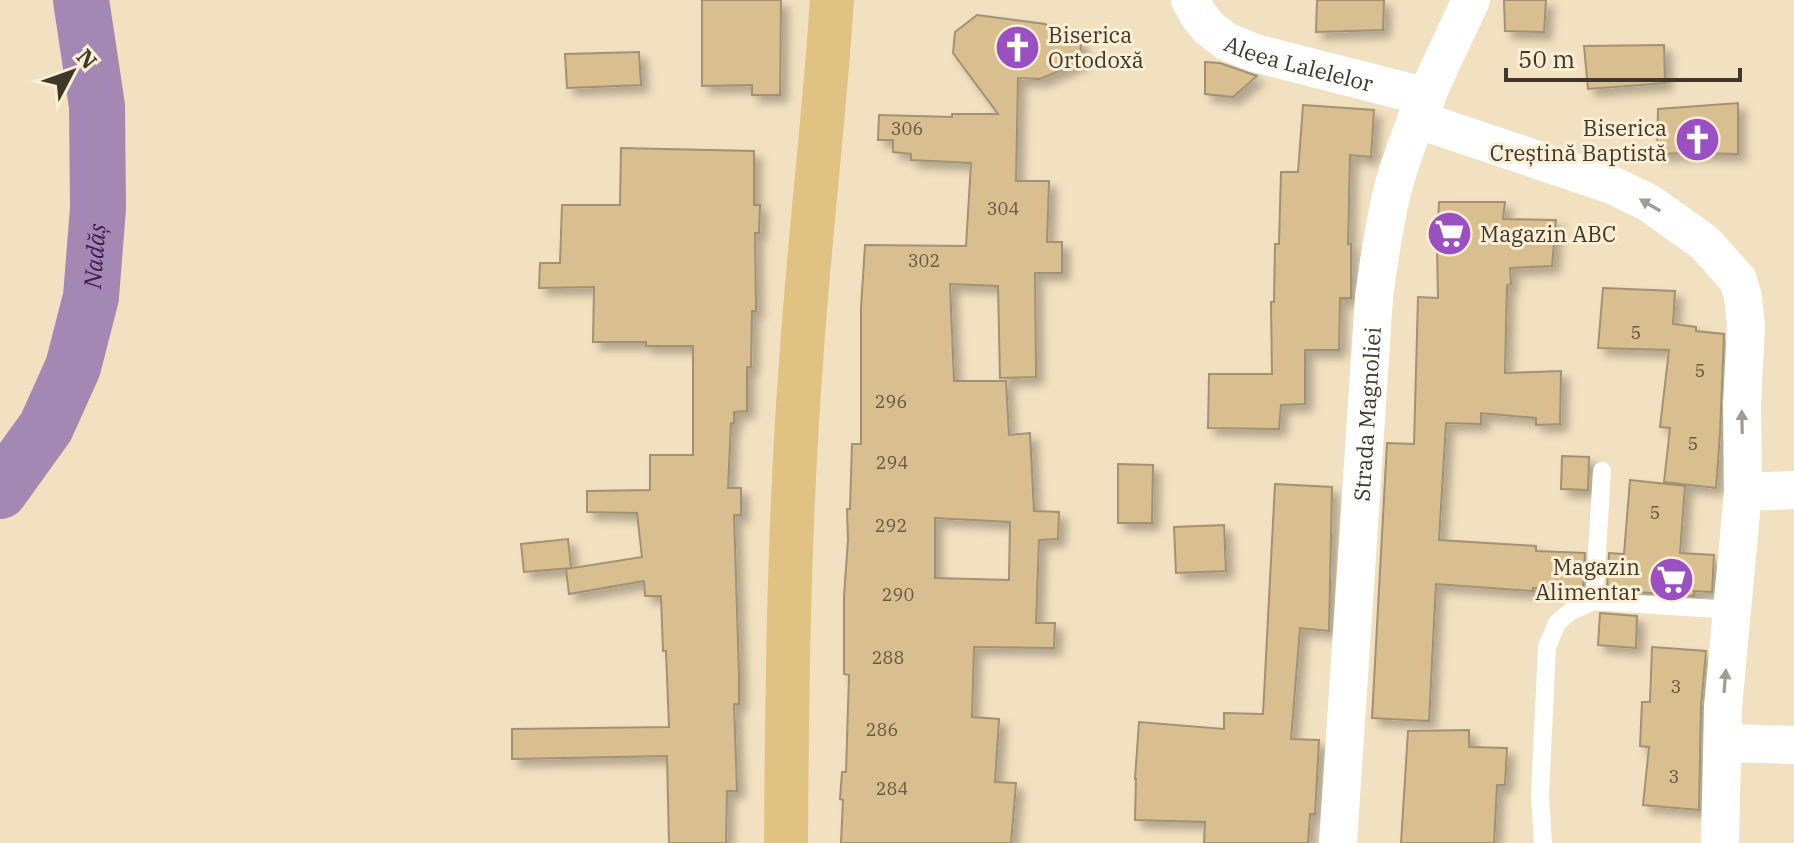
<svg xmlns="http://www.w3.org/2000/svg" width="1794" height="843" viewBox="0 0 1794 843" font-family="'IBM Plex Serif',serif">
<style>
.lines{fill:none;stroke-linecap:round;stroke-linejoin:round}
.river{stroke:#a388b4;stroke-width:56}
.building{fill:#d9bf8f;stroke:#a29274;stroke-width:2;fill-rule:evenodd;filter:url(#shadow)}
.service{stroke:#fff;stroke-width:18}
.minor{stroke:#fff;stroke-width:38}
.primary{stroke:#e0c382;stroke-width:44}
.oneway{fill:#9e9c95}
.labels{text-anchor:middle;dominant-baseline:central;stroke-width:6;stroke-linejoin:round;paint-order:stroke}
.number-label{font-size:18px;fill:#655a44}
.poi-label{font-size:22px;fill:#3e382b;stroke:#fceed4;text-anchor:start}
.street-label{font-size:22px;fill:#3e382b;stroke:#fceed4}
.water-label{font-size:24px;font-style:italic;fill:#3d1950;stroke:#fceed4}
</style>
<defs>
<filter id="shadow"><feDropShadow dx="7" dy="7" stdDeviation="4" flood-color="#0004"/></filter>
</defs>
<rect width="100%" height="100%" fill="#f2e1c0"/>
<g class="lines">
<path class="river" id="s1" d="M0,491L46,427L73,367L91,297L98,208L97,106L81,0"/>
</g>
<g class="building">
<path d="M702,0H781L780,95H752V85L702,86Z"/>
<path d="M1317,0H1384L1383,30L1316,32Z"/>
<path d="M1504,0H1546L1544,32L1505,31Z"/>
<path d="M977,15L1045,24L1081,41L1080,62L1040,79L1018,78L1016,181H1049L1047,242H1062V273H1035L1036,377L1000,378L998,286L950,284L954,381H1006L1009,435L1030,433L1034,511L1059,512L1058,539L1039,540L1036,623H1055L1054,648L974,647L972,717L999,719L995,782L1016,783L1011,843H841L843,800L840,799L842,772H846L849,675L844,674V596L848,540L847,509H850L852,444H861V308L865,245L966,246L971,163L911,160V154L893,152V140H878L879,115L952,117V114H998L953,53L955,32ZM935,518L1010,522L1009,580L935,578Z"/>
<path d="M1664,45L1665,83L1588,89L1584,46Z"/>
<path d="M639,52L641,85L567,88L565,54Z"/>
<path d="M1205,62L1220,63L1257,76L1233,97L1205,94Z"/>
<path d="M1738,103V154L1691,153L1657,154L1658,109Z"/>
<path d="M1303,105L1374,110L1371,157L1350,155L1348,244H1351V298H1340L1339,350H1305V404L1281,405L1279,429L1208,428L1209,374H1272L1271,302H1274L1275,244H1279L1281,172H1298Z"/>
<path d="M621,148L754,151V205H760L759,233H755L756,311H752L751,367H747V411L734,412V423H731L728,488H741V515H734L739,674V704H734L737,791H727L726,843H669L667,756L512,759V729L669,727L666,651H663L661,596H645L644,581L569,594L566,569L642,557L637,513L587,512V491L650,490V455H693V346H646V342H593L594,287L539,288L540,263H560L562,205H620Z"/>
<path d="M1439,202H1505L1503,219L1556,220L1552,266L1510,268L1511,284L1507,285L1505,373L1561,371L1560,424L1536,425V418L1481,413V424L1446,423L1439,540L1536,546V551L1585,553L1583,590L1533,588V591L1436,584L1429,721L1372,718L1387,443L1414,444L1418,297L1438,298L1437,245Z"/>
<path d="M1603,288L1675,291L1673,324L1696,327V331L1724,334L1720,433L1716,488L1664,482L1670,428L1660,427L1669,350L1598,348Z"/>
<path d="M1562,456L1589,457L1588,490L1561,489Z"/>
<path d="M1118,464L1153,465L1152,523H1118Z"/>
<path d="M1630,480L1685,486L1680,553L1714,555L1712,592L1694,591V596L1607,590L1609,553L1624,554Z"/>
<path d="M1275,484L1332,487L1329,631L1300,628L1291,739L1319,740L1315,814H1310L1308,843H1204L1205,822L1135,820L1136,779H1135L1139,722L1224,729V713L1263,714Z"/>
<path d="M1224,525L1226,571L1176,573L1174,527Z"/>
<path d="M568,539L571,568L524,572L521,544Z"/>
<path d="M1600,613L1637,616L1636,648L1598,645Z"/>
<path d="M1652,647L1706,651L1701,706L1699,810L1643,805L1649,747L1640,746L1642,702H1650Z"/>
<path d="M1469,730V747L1507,748L1505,785H1497L1494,843H1401L1408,731Z"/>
</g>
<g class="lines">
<g class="service">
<path d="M1594,601L1602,471"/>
<path d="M1543,843L1540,795L1547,647L1557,623L1571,611L1594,601L1731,610"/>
</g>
<g class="minor">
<path id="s2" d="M1190,0L1199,16L1209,28L1227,42L1255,53L1427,97"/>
<path d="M1416,119L1612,185L1649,203L1705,243L1738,280L1743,297L1746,325L1742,404L1743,492L1723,707L1720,843"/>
<path d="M1743,492L1794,490"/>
<path d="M1723,743L1794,745"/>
<path id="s3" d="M1338,843L1374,297C1379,260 1384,224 1393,188C1411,122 1443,61 1471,0"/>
</g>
<path class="primary" d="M786,843C787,683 789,523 801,363C809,242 824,121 832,0"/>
</g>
<defs><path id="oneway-solid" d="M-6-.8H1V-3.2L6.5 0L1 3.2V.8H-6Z" transform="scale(2)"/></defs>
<g class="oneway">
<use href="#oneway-solid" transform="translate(1650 205) rotate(-150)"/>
<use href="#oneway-solid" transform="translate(1742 422) rotate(-91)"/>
<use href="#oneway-solid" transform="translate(1725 681) rotate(-85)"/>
</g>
<defs>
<symbol id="church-disc" viewBox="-11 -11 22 22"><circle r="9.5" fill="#9a50c2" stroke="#fceed4"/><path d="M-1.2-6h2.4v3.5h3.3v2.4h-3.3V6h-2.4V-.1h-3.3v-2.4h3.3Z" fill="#fff"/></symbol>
<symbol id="supermarket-disc" viewBox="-11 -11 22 22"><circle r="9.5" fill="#9a50c2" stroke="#fceed4"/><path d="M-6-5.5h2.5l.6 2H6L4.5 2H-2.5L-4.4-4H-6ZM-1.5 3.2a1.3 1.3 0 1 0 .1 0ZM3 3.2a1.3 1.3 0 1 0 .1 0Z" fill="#fff"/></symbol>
</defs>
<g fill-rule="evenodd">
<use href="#church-disc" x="992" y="22" width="51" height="51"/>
<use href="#church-disc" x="1672" y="114" width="51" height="51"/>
<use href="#supermarket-disc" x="1424" y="208" width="51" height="51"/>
<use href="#supermarket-disc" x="1646" y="554" width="51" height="51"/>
</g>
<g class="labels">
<g class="number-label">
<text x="907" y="128">306</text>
<text x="1003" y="208">304</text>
<text x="924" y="260">302</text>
<text x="1636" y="332">5</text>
<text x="1700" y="370">5</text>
<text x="891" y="401">296</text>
<text x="1693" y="443">5</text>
<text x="892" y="462">294</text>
<text x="1655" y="512">5</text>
<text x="891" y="525">292</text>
<text x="898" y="594">290</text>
<text x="888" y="657">288</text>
<text x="1676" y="686">3</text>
<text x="882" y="729">286</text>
<text x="1674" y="776">3</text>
<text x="892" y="788">284</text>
</g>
<g class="poi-label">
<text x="1048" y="34">Biserica<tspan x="1048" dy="25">Ortodoxă</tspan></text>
<text x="1667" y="127" text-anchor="end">Biserica<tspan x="1667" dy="25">Creștină Baptistă</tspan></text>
<text x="1480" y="233">Magazin ABC</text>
<text x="1640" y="566" text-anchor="end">Magazin<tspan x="1640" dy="25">Alimentar</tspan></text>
</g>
<g class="street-label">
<text stroke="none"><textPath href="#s2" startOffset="132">Aleea Lalelelor</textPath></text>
<text stroke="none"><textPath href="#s3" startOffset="430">Strada Magnoliei</textPath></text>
</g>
<g class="water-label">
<text stroke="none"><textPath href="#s1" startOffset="258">Nadăș</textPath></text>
</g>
</g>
<g transform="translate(72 72) rotate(49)" stroke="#fceed4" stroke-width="6" paint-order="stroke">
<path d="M0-6L14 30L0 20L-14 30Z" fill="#3e382b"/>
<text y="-12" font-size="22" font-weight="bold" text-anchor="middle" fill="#3e382b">N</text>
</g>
<path d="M1506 68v12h234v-12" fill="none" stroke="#3e382b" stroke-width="4"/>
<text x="1518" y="68" font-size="24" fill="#3e382b" stroke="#fceed4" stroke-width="6" paint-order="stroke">50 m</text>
</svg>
